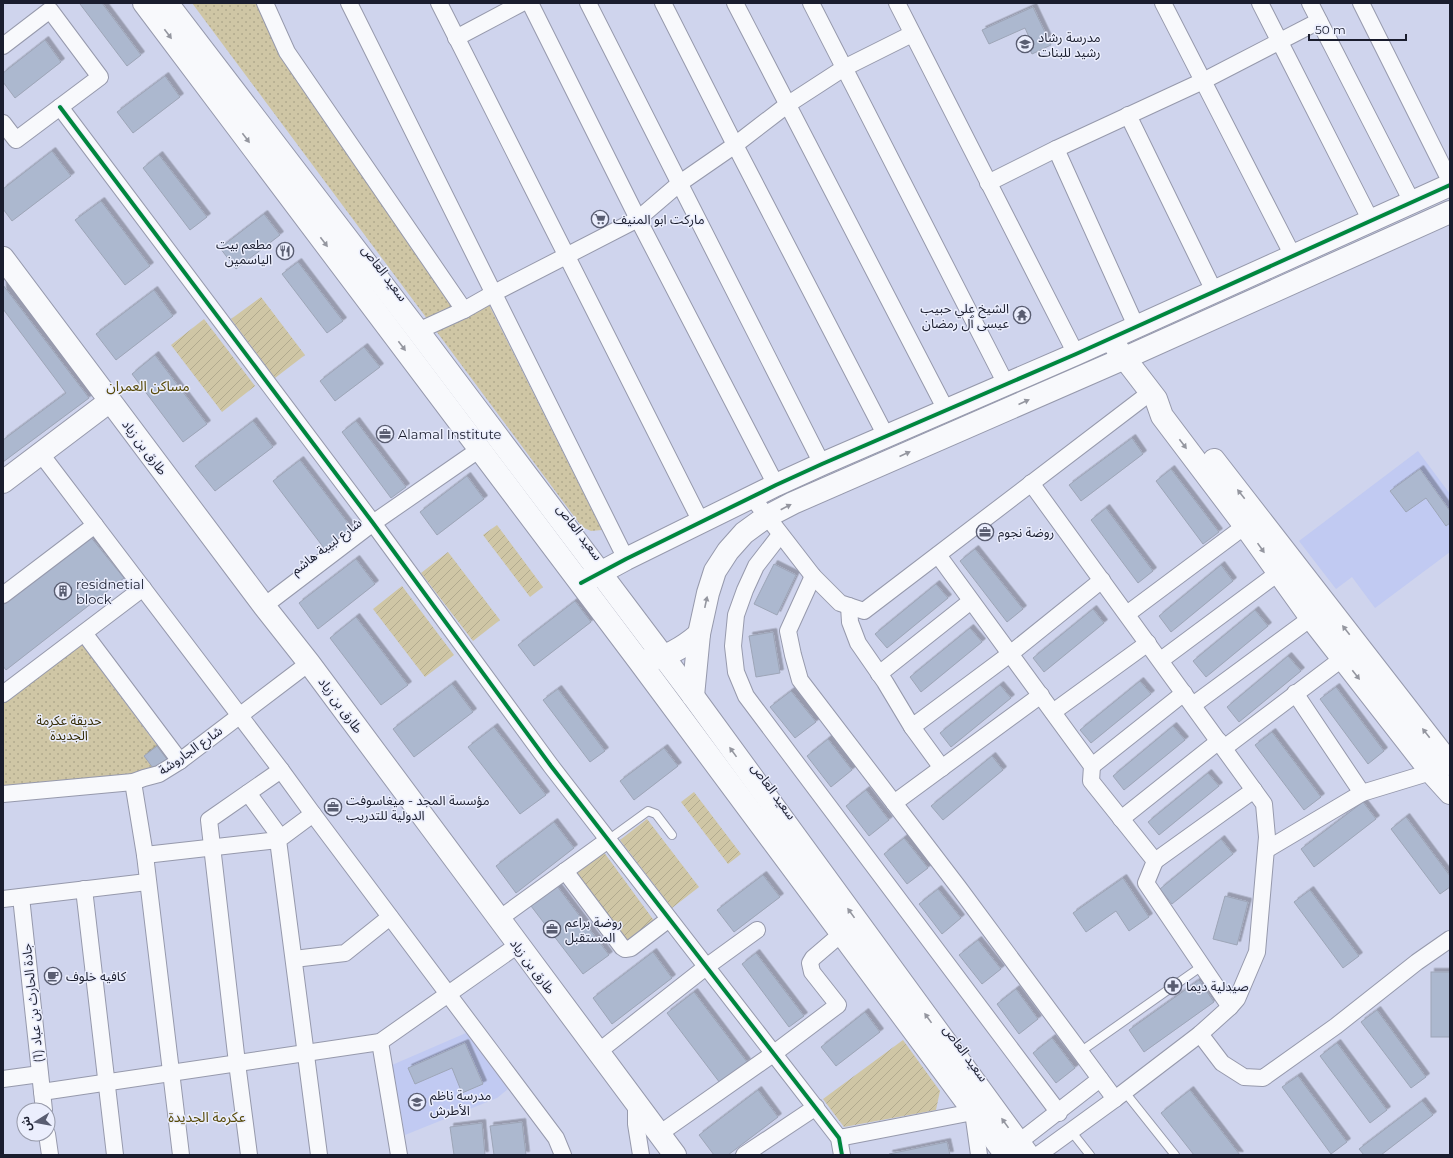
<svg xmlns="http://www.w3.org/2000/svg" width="1453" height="1158" viewBox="0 0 1453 1158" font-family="Montserrat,'Noto Sans Arabic',sans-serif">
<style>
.built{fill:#c1caf2}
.park{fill:url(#park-dots)}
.garden{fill:url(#garden-furrows)}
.building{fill:#acb8cf;stroke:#9da5b7;filter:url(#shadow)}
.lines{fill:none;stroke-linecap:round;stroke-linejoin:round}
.lane-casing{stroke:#9699ac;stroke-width:10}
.street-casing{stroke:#9699ac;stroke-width:18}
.secondary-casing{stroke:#9699ac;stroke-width:24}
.lane{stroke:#f8f9fc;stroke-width:8}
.street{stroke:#f8f9fc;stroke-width:16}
.secondary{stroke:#f8f9fc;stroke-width:22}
.cycleway-casing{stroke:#ebeefd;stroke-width:6}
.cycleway{stroke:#00873e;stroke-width:4}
.oneway{fill:#94969f}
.labels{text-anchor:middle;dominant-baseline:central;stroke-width:3;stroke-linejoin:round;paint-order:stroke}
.poi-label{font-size:13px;fill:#1a1d2e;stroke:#ebeefd;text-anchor:start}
.street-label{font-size:13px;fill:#1a1d2e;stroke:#ebeefd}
.park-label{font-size:13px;fill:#352c06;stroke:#ebeefd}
.neighbourhood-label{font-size:14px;fill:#574908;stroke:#ebeefd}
</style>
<defs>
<pattern id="park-dots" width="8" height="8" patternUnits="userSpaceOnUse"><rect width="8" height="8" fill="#cfc6a5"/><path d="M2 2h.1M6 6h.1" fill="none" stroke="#b1aa8e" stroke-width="1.8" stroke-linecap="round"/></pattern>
<pattern id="garden-furrows" width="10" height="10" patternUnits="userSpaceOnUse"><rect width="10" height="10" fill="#cfc6a5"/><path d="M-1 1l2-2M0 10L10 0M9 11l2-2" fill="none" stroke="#b1aa8e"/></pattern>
<filter id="shadow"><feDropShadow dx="3.5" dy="-3.5" stdDeviation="0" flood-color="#0004"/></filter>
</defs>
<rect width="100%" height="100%" fill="#cfd4ed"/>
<g class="built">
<path d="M1418,451L1450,494V552L1375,608L1352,577L1336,589L1299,541Z"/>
<path d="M466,1033L508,1089L497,1098L405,1135L392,1065Z"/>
</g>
<g class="park">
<path d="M192,3H256L283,56L465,316L488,303L602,530L591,531L582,527Z"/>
<path d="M81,643L170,763L159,774L3,794V702Z"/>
</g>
<g class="garden">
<path d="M261,297L305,355L275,378L231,319Z"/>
<path d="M204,319L255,386L222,412L171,345Z"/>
<path d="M497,525L543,587L530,597L483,535Z"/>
<path d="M448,552L500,620L473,641L421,573Z"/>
<path d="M402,586L454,655L425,677L373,609Z"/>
<path d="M694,792L741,854L728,864L681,802Z"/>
<path d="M647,819L699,887L672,908L620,840Z"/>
<path d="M603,851L655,922L627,942L575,872Z"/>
<path d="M903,1040L940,1091L936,1110L844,1127L823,1099Z"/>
</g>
<g class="building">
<path d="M81,3H102L141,55L127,66L80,4Z"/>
<path d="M1033,7L1051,45L1032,54L1028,46L1032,44L1025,28L989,44L982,30Z"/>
<path d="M45,40L61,62L15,98L3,82V73Z"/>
<path d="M165,76L180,97L133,133L117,112Z"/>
<path d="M52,151L71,176L12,221L3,209V189Z"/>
<path d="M159,155L207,217L190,230L143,168Z"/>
<path d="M101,201L150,266L125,285L75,220Z"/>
<path d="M264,214L280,235L236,269L220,248Z"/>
<path d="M298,262L343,321L327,333L282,274Z"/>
<path d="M3,285L89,398L3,462V440L66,393L3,309Z"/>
<path d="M154,290L173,316L116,360L96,334Z"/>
<path d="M364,347L380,367L335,401L320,381Z"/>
<path d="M155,355L207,424L183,442L132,374Z"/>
<path d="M253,421L273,447L215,491L195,466Z"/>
<path d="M356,421L406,487L391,498L342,432Z"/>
<path d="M1132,438L1143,454L1081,501L1069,485Z"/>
<path d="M300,460L354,531L327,552L273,481Z"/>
<path d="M1171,469L1219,532L1203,544L1156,481Z"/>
<path d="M1420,469L1450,511V523L1446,526L1426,498L1406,512L1390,491Z"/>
<path d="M467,476L484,499L437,535L420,512Z"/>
<path d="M1106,508L1153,571L1138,583L1091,520Z"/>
<path d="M89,535L124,578L6,670L3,666V605Z"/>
<path d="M975,549L1023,609L1007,622L960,561Z"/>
<path d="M356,559L375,584L318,629L299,603Z"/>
<path d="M774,564L796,575L777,615L754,604Z"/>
<path d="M1221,565L1233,581L1171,632L1159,616Z"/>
<path d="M936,584L948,598L887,648L875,634Z"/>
<path d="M575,601L591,622L534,666L518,645Z"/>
<path d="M1093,609L1104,623L1044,672L1033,658Z"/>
<path d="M1255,610L1268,626L1206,677L1193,661Z"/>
<path d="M356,617L408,685L381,705L330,638Z"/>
<path d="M970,628L982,642L921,692L910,677Z"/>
<path d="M773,632L780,673L756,677L749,636Z"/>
<path d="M1288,656L1301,671L1239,722L1227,707Z"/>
<path d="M1140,681L1151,694L1091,743L1080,730Z"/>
<path d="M452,684L473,712L414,757L393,729Z"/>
<path d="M1000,685L1011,698L951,747L940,733Z"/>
<path d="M1336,687L1384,751L1368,764L1320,699Z"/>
<path d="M558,689L605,751L590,762L543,700Z"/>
<path d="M791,691L816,722L795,738L770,707Z"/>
<path d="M1173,726L1185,740L1124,790L1113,776Z"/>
<path d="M494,727L546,795L520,814L468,747Z"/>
<path d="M1272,732L1321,797L1304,810L1255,745Z"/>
<path d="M828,739L852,770L831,787L807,756Z"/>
<path d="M157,746L169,762L156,772L144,756Z"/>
<path d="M664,748L678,766L634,800L620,781Z"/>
<path d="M992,756L1003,770L943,820L931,806Z"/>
<path d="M1208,773L1219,786L1159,835L1148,822Z"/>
<path d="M866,790L889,820L869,836L846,806Z"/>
<path d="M1363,802L1376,819L1314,867L1301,849Z"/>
<path d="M1406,817L1450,876V887L1440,894L1391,829Z"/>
<path d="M554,822L574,848L516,893L496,866Z"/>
<path d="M904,838L928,868L907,884L884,854Z"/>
<path d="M1221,839L1233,854L1172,904L1160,889Z"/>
<path d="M763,875L780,897L734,932L717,910Z"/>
<path d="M1123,878L1149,917L1129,931L1116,911L1086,932L1073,913Z"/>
<path d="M557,886L609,955L583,974L531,906Z"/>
<path d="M938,889L961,918L942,934L919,904Z"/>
<path d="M1310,890L1359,956L1343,968L1294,902Z"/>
<path d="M1225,896L1248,902L1237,945L1213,939Z"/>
<path d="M978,940L1001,969L982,984L959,955Z"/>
<path d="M653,952L672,978L612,1024L593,998Z"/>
<path d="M756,953L804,1016L789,1027L742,964Z"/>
<rect x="1431" y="972" width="19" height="65"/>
<path d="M1199,980L1214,1002L1144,1052L1129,1030Z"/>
<path d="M1016,989L1038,1019L1019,1034L997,1004Z"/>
<path d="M694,992L747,1062L720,1083L667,1013Z"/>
<path d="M1377,1010L1426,1077L1411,1088L1361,1022Z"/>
<path d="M865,1012L880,1032L836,1066L821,1047Z"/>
<path d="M1052,1038L1075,1068L1056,1083L1033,1053Z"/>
<path d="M465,1043L483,1084L462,1093L452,1068L415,1084L408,1068Z"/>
<path d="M1337,1043L1387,1110L1370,1123L1320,1056Z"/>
<path d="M1298,1076L1347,1142L1331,1154L1282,1087Z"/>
<path d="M758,1090L778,1117L728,1155H714L699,1135Z"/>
<path d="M1190,1090L1240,1155H1194L1161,1113Z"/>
<path d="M1422,1101L1433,1115L1381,1155H1364L1359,1149Z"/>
<path d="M522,1122L526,1155H494L490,1126Z"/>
<path d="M482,1123L485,1155H454L450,1127Z"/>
<path d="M947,1142L950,1155H889V1154Z"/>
</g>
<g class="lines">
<defs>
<g id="lane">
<path d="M608,840L648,811L656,814L672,835"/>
<path d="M1080,1052L1202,966"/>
<path d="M1124,1091L1175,1155"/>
<path d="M1071,1131L1090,1155"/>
</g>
<g id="street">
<path d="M265,3L287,52L464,310"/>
<path d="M349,3L626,559"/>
<path d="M439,3L701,522"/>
<path d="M530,3L638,219L776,485"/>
<path d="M588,3L822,464"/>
<path d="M663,3L735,145L886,436"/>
<path d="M735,3L946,410"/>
<path d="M811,3L1006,384"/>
<path d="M897,3L1076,354"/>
<path d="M1163,3L1293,256"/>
<path d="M1260,3L1371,221"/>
<path d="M1310,3L1412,202"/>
<path d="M1361,3L1450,181"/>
<path d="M456,38L522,3"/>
<path d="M3,46L50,10L100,77L16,140L3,123"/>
<path d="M60,107L373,523L551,766L839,1138L842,1155"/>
<path d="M1128,115L1214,291"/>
<path d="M1056,149L1136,326"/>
<path d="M988,183L1056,149L1203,81L1319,21"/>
<path d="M418,331L464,310L494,293L638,219L680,183L735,145L787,105L844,68L912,34"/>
<path d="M41,454L281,770L313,814L556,1138L563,1155"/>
<path d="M1031,483L1264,804L1267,837L1257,952L1237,999L1230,1007L1200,1034L1115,1099L1038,1155"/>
<path d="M752,497L813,576L840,603L864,611L1151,392"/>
<path d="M780,535L756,566L745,590L736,615L733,646L736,672L746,696L1059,1113"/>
<path d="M938,555L1092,766L1091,781L1155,861L1146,883L1230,1007"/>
<path d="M813,576L788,631L793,655L800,680L959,888L1115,1099"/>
<path d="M3,595L95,525"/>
<path d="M264,606L373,523L480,449"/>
<path d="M849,606L850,622L858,643L885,682L912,727L1010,654L1102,580"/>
<path d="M1127,614L1245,526"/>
<path d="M84,633L180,761"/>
<path d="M1161,660L1278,573"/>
<path d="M879,674L971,601"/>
<path d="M1295,693L1362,793"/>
<path d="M3,694L143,588"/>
<path d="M1193,705L1311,618"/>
<path d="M1053,712L1148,643"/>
<path d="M912,727L942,768"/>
<path d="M1224,748L1343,658"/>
<path d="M1092,766L1184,693"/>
<path d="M133,782L145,855L181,1155"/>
<path d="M3,794L133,782L144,778L159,774L180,761L309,663"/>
<path d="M894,803L1041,695"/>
<path d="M313,814L278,840L319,1155"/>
<path d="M1121,819L1219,741"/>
<path d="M1266,850L1362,793L1431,772"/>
<path d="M145,855L278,840V834L248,793"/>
<path d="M1155,861L1254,790"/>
<path d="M565,871L622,947L625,949L631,948L669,919"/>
<path d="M84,889L115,1155"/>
<path d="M21,897L44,1110"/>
<path d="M3,899L147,882"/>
<path d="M499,919L608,840"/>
<path d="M294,959L345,953L390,917"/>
<path d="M1200,1034L1222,1063L1244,1077L1263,1078L1336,1026L1417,962L1450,939"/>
<path d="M380,1042L399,1155"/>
<path d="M598,1052L706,967L757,930"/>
<path d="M3,1079L40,1074"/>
<path d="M42,1092L380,1042L518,945"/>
<path d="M636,1104V1124L641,1155"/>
<path d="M47,1134L50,1155"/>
<path d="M659,1134L773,1054L838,1005L812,972L810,963L813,958L841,934"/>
<path d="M839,1138L973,1112L979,1155"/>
<path d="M1019,1142L1100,1079"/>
<path d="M249,1155L237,1063L209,820L281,770"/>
<path d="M744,1155L816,1107"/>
</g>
<g id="secondary">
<path d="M144,3L639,661L1006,1155"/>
<path d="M167,3L418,331L693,696L1028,1155"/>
<path d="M3,258L264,606L309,663L675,1155"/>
<path d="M1116,347L1156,399L1162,416L1245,526L1311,618L1431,772L1450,793"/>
<path d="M1214,460L1450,764"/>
<path d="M3,482L110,401"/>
<path d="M587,580L626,559L776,485L822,464L1076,354L1450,185"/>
<path d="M648,660C668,657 684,647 699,634"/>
<path d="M693,696L699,634L708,593L715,571L728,551L744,533L766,517L793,503L1125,358L1450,212"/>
</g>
</defs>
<use href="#lane" class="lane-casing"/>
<use href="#street" class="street-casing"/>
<use href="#secondary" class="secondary-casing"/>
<use href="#lane" class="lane"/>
<use href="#street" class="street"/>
<use href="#secondary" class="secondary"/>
<defs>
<g id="cycleway">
<path d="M60,107L373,523L551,766L839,1138L842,1155"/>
<path d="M581,583L626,559L776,485L822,464L1076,354L1450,185"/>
</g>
</defs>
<use href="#cycleway" class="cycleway-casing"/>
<use href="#cycleway" class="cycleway"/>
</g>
<defs><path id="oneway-solid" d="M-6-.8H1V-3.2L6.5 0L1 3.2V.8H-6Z"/></defs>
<g class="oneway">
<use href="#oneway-solid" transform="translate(168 34) rotate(53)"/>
<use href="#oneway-solid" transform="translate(246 138) rotate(53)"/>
<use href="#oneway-solid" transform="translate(324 242) rotate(53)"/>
<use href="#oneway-solid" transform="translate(402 346) rotate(53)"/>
<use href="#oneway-solid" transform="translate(1024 402) rotate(-24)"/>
<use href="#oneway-solid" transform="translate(1183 444) rotate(53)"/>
<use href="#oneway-solid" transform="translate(905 454) rotate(-24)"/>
<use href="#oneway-solid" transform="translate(1241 494) rotate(-128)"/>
<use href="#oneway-solid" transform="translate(786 507) rotate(-27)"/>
<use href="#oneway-solid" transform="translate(1261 548) rotate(55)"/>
<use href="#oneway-solid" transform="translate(706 602) rotate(-78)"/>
<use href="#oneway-solid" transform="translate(1346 630) rotate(-128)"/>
<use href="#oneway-solid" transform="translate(1356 675) rotate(52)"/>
<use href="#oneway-solid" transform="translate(1426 733) rotate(-128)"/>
<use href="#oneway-solid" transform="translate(733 752) rotate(-126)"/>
<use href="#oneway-solid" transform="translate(851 913) rotate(-126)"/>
<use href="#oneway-solid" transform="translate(928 1018) rotate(-126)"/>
<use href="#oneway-solid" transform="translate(1005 1123) rotate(-126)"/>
</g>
<defs>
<symbol id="school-ring" viewBox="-11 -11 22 22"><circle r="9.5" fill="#ebeefd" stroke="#595d71" stroke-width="1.5"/><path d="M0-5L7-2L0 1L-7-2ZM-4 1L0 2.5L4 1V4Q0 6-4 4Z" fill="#595d71"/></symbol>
<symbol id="supermarket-ring" viewBox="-11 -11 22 22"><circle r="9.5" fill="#ebeefd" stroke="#595d71" stroke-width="1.5"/><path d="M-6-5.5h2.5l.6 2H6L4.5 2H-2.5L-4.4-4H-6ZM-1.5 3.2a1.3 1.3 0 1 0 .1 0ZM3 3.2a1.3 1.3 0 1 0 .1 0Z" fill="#595d71"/></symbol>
<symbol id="restaurant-ring" viewBox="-11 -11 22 22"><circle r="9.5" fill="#ebeefd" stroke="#595d71" stroke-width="1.5"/><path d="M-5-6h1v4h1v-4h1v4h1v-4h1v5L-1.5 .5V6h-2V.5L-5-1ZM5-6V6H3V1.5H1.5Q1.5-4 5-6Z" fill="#595d71"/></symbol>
<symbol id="temple-ring" viewBox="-11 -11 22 22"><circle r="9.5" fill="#ebeefd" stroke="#595d71" stroke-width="1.5"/><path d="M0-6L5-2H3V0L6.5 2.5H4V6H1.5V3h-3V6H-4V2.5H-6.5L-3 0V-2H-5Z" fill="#595d71"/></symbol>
<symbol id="office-ring" viewBox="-11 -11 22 22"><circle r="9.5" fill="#ebeefd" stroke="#595d71" stroke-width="1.5"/><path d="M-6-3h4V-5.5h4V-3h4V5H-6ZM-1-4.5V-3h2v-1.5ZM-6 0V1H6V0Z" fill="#595d71"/></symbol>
<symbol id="building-ring" viewBox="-11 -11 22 22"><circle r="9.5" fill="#ebeefd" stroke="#595d71" stroke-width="1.5"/><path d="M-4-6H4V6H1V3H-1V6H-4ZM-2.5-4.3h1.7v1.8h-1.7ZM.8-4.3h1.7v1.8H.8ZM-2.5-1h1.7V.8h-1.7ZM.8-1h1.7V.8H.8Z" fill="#595d71"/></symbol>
<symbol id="cafe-ring" viewBox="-11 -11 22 22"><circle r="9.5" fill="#ebeefd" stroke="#595d71" stroke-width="1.5"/><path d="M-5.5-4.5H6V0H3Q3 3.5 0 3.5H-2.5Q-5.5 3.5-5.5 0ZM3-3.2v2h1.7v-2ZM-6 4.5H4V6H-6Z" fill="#595d71"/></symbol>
<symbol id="pharmacy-ring" viewBox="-11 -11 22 22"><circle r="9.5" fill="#ebeefd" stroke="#595d71" stroke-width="1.5"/><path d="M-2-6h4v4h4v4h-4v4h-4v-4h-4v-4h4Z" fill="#595d71"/></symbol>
</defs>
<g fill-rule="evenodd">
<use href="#school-ring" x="1015" y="34" width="20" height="20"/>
<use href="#supermarket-ring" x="590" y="209" width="20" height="20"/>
<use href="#restaurant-ring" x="275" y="241" width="20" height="20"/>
<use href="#temple-ring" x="1012" y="305" width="20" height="20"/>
<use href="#office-ring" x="375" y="424" width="20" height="20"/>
<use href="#office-ring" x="975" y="522" width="20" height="20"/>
<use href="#building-ring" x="53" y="581" width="20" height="20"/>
<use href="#office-ring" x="323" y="797" width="20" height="20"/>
<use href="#office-ring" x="542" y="919" width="20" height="20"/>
<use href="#cafe-ring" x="43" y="966" width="20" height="20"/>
<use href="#pharmacy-ring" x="1163" y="976" width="20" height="20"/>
<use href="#school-ring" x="407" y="1092" width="20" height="20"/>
</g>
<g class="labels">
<g class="poi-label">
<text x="1038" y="37">مدرسة رشاد<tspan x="1038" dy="15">رشيد للبنات</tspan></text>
<text x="613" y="219">ماركت ابو المنيف</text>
<text x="272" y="244" text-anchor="end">مطعم بيت<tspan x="272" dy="15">الياسمين</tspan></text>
<text x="1009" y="308" text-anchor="end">الشيخ علي حبيب<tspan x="1009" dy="15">عيسى ٱل رمضان</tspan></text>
<text x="398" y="434">Alamal Institute</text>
<text x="998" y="532">روضة نجوم</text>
<text x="76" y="584">residnetial<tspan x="76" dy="15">block</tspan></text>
<text x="346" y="800">مؤسسة المجد - ميغاسوفت<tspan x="346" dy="15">الدولية للتدريب</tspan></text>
<text x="565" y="922">روضة براعم<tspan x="565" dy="15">المستقبل</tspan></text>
<text x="66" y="976">كافيه خلوف</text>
<text x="1186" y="986">صيدلية ديما</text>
<text x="430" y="1095">مدرسة ناظم<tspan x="430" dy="15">الأطرش</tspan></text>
</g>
<g class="street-label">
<text transform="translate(385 273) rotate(53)">سعيد العاص</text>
<text transform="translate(145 447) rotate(53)">طارق بن زياد</text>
<text transform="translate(580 532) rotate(53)">سعيد العاص</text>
<text transform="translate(326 546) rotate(-37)">شارع لبيبة هاشم</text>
<text transform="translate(341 705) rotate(54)">طارق بن زياد</text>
<text transform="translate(190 750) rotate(-35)">شارع الجاروشة</text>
<text transform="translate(774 791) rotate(54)">سعيد العاص</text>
<text transform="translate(533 966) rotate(53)">طارق بن زياد</text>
<text transform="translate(32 1003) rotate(-96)">جادة الحارث بن عباد (1)</text>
<text transform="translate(966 1053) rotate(54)">سعيد العاص</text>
</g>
<g class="park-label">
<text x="69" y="720">حديقة عكرمة<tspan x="69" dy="15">الجديدة</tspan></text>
</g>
<g class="neighbourhood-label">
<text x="148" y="386">مساكن العمران</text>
<text x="207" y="1117">عكرمة الجديدة</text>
</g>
</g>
<rect width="1453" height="1158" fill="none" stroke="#1a1d2e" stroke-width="8"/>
<g transform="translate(36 1122) rotate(259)"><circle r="19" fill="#ebeefd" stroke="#979aaa"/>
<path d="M0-3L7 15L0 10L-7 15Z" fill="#595d71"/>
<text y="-6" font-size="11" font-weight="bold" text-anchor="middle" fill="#1a1d2e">ش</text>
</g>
<path d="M1309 34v6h97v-6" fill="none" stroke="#1a1d2e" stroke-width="2"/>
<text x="1315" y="34" font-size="12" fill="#1a1d2e" stroke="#ebeefd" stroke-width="3" paint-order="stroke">50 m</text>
</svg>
